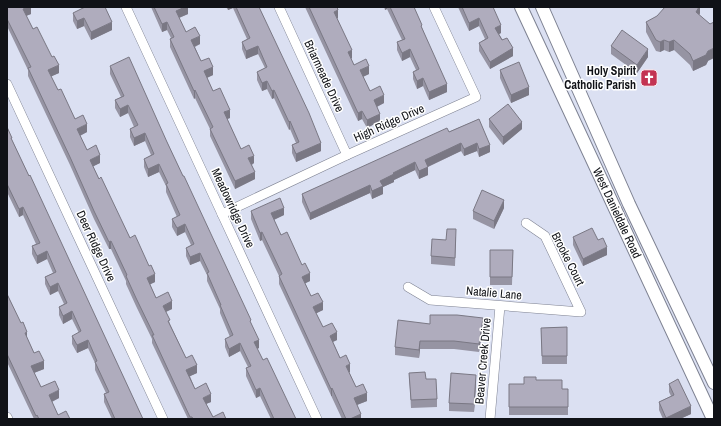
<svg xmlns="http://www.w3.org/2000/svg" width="721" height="426" viewBox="0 0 721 426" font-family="'Archivo Narrow',sans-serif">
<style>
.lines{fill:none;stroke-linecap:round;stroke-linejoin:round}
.minor-casing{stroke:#7e8292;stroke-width:10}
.secondary-casing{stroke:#7e8292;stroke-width:14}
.minor{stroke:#fff;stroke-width:9}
.secondary{stroke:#fff;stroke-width:12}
.wall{fill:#9694a3}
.shaded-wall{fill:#7a7884}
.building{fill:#afacbd;stroke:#7a7884}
.labels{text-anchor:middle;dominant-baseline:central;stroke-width:3;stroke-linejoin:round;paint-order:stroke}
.poi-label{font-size:12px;font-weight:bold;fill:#101217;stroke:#fff;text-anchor:end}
.street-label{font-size:12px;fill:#101217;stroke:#fff}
</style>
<rect width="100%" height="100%" fill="#dbe0f2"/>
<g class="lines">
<defs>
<g id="minor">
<path d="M126,7L222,214L317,419"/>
<path d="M279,7L347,155"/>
<path d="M7,84L163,419"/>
<path d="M222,214L347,155L476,97L434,7"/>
<path d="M408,287L430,300L581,312L545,236L526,223"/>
<path d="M7,417L8,419"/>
<path d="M490,419L500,306"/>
</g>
<g id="secondary">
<path d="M521,7L713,419"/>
<path d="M542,7L629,204L714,383"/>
</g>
</defs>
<use href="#minor" class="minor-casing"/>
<use href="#secondary" class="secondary-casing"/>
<use href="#minor" class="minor"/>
<use href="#secondary" class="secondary"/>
</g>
<g class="wall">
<path d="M7,7H31V14L26,16L33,29L59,73L51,76L58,90L75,119L87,132L80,136L87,150L100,163L93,166L99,179L130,238L155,282L150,284L156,298L172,309L166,312L170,324L186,358L197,373L190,376L195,389L211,402L206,404L213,417L226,419H188L152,343V339L136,306L126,284V281L111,249H109L94,219L70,165L28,76V70L7,26Z"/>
<path d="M151,7H188V14L179,18L186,32L200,44L195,47L201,61L213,75L207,78L213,91L230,118L227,119L241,149L254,163L252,165L255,179L235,189L210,136V129L195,98L194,99L170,47V39L171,38L167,30L162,32Z"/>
<path d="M226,7H259L321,151L296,162L292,153V145L296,143L290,129L289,130L274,98L272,99L267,89L262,91L257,80V72L265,68L258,54L246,59L242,49V42L247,39L233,8L228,10Z"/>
<path d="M305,7H337L338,18H337L352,58L351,59L354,65L369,74L363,77L370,91L384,103L377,107L380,121L367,128L362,119L358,121Z"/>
<path d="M384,7H414L447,92L429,100L423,86L417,89L413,79V72L416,70L410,57L402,61L397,50V42L402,40L387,9L385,10Z"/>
<path d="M458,7H493L501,33L499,34L513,56L490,69L479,51V43L485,39L479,26L469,31Z"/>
<path d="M700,7V13L699,15L708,61L706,65L693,71L690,65L674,50L669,52L664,50L660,52L656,51L646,32V22Z"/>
<path d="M73,13L112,30L91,40L84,26L77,29L73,21Z"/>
<path d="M611,46L648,57L637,73L611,54Z"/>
<path d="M110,66L167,142L251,323L259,348L257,349L263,360L296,419H271L260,396L256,398L246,376V368L248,367L240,351L229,357L225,347V339L230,337L220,313V309L207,281V275L200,261L190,265L186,256V248L191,245L185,232L177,236L172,227V219L177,217L166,192V186L159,172L148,177L144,167V159L151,155L145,141L134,146L130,137V129L134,127L128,113L120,117L115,108V100L121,97L110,74Z"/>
<path d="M500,70L529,95L511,103L500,78Z"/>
<path d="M479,119L490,152L479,157L477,151L464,156L461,151L428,167V175L419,179L415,170L394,180V182L383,187V194L372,199L370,193L310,220L302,202V194Z"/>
<path d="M489,119L522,129L503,145L489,127Z"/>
<path d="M7,127L12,140L143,419H112L104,402V394L106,393L95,370V363L88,348L77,353L72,344V336L79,333L72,319L63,324L59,315V307L64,304L58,291L50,295L45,284V277L53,273L47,259L37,264L32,254V246L36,244L23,215L19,217L7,192Z"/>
<path d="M504,208L494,229L473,219V211Z"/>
<path d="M251,211L284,215L274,220L281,235L310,281L305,283L311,296L323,310L316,313L323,327L337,340L333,342L340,358L350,372H349L356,387L367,401L357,405L361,419H342L279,284V276L262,240L260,241L251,219Z"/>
<path d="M456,237L455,266L431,264V256L446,240Z"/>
<path d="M573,237L598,240L607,255L583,266L573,245Z"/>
<path d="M490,250H513L512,285H490Z"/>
<path d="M7,294L34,353L44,369L34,373L41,387L59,398L52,402L58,415L70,419H34L7,362Z"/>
<path d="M430,324L483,326L479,352L454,349H420L419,358L395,355V347Z"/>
<path d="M567,327V364H542L541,328Z"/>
<path d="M409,373L426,379L437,399V407L411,408Z"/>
<path d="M536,380L562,389H568V415H509V384H524Z"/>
<path d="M476,383L474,412L449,411V403Z"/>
<path d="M669,384L691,414L680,419H663L659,410V402L671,396L669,392Z"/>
</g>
<g class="shaded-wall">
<path d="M28,7H31V14L23,17V9Z"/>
<path d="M185,7H188V14L176,19V11Z"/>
<path d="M228,7H233V8L228,10Z"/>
<path d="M385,7H387V9L385,10Z"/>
<path d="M699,7H700V13L696,23V12Z"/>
<path d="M338,10V18L334,20V12Z"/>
<path d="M84,18V26L77,29V21Z"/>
<path d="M479,18V26L469,31V23Z"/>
<path d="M112,22V30L91,40V32Z"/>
<path d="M167,22V30L162,32V24Z"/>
<path d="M501,25V33L495,36V28Z"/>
<path d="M200,36V44L191,48V40Z"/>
<path d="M664,40V50L660,52V42Z"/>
<path d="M674,40V50L669,52V42Z"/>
<path d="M258,46V54L246,59V51Z"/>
<path d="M513,48V56L490,69V62Z"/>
<path d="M714,48V58L708,61L706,65L693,71V61L708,51Z"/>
<path d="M410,49V57L402,61V53Z"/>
<path d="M648,49V57L637,73V65Z"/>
<path d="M352,50V58L348,60V52Z"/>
<path d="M59,65V73L48,78V70Z"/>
<path d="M369,66V74L360,78V70Z"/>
<path d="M213,67V75L204,79V71Z"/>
<path d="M423,78V86L417,89V81Z"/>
<path d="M267,81V89L262,91V83Z"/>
<path d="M447,84V92L429,100V92Z"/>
<path d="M529,87V95L511,103V95Z"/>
<path d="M195,90V98L194,99V91Z"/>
<path d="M274,90V98L272,99V91Z"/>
<path d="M384,95V103L374,108V100Z"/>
<path d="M128,105V113L120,117V109Z"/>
<path d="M230,110V118L224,120V112Z"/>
<path d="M362,111V119L358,121V113Z"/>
<path d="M380,114V121L367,128V120Z"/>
<path d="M290,121V129L289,130V122Z"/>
<path d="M522,122V129L503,145V137Z"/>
<path d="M87,124V132L77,137V129Z"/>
<path d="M145,133V141L134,146V138Z"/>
<path d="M321,143V151L296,162V154Z"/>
<path d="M461,143V151L425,168V160Z"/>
<path d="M477,143V151L464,156V149Z"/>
<path d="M490,145V152L479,157V149Z"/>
<path d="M100,155V163L90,168V160Z"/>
<path d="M254,156V163L248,166V158Z"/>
<path d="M415,162V170L394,180V182L383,187V194L372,199V191L380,181L393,173Z"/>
<path d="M159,164V172L148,177V169Z"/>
<path d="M428,167V175L419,179V171Z"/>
<path d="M255,172V179L235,189V181Z"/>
<path d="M370,185V193L310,220V213Z"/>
<path d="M504,200V208L494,229V221Z"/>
<path d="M23,207V215L19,217V209Z"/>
<path d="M284,208V215L271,221V213Z"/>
<path d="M185,224V232L177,236V228Z"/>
<path d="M262,232V240L260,241V233Z"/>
<path d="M111,241V249H109V242Z"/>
<path d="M607,247V255L583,266V259Z"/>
<path d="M47,251V259L37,264V256Z"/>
<path d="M200,253V261L190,265V257Z"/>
<path d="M310,273V281L302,285V277Z"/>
<path d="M155,274V282L147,286V278Z"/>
<path d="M58,283V291L50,295V287Z"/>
<path d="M172,301V309L163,313V306Z"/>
<path d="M323,302V310L313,315V307Z"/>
<path d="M72,311V319L63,324V316Z"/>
<path d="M483,318V326L479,352V344Z"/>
<path d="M27,332V339L25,333Z"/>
<path d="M337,332V340L330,343V336Z"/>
<path d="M88,340V348L77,353V345Z"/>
<path d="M259,340V348L254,350V342Z"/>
<path d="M420,341V349L419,358V350Z"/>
<path d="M240,343V351L229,357V349Z"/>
<path d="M44,361V369L31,374V366Z"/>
<path d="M350,364V372L346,374V366Z"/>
<path d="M197,365V373L186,378V370Z"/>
<path d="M476,375V383L474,412V404Z"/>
<path d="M260,388V396L256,398V390Z"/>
<path d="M332,388V396H331V389Z"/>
<path d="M59,390V398L49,403V395Z"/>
<path d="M367,393V401L354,406V398Z"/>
<path d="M211,394V402L203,405V398Z"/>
<path d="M691,406V414L680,419H666V418Z"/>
<path d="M361,414V419H350Z"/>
</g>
<g class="building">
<path d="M7,7H28L23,9L33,29L37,27L52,57L54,56L59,65L48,70L58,90L61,89L75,119L83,115L87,124L77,129L87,150L96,145L100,155L90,160L99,179L101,177L130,238L135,235L149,266L151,265L155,274L147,278L156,298L168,292L172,301L163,306L170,320L168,321L186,358L192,355L197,365L186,370L195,389L206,383L211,394L203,398L213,417L223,412L226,419H193L192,417H190L152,335H154L136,298L126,276L127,275L111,241L109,242L94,211L70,157L28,68L31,67L7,19Z"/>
<path d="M85,7H105L112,22L91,32L84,18L77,21L73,13Z"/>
<path d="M154,7H185L176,11L186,32L195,27L200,36L191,40L201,61L209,58L213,67L204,71L213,91L220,88L230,110L224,112L241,149L249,145L254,156L248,158L255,172L235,181L210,129L213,127L195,90L194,91L170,39L174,37L167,22L162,24Z"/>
<path d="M236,7H259L309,113L321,143L296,154L292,145L299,142L290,121L289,122L274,90L272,91L267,81L262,83L257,72L267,67L258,46L246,51L242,42L250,38Z"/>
<path d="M309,7H337L338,10L334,12L352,50L348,52L354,65L366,59L369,66L360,70L370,91L380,86L384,95L374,100L380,114L367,120L362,111L358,113Z"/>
<path d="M390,7H414L422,25L421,26L447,84L429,92L423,78L417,81L413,72L419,69L410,49L402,53L397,42L405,39Z"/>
<path d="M462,7H493L501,25L495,28L502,40L507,38L513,48L490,62L479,43L488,38L479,18L469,23Z"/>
<path d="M665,7H699L696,12L710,24L714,22V48L708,51L706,55L693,61L690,54L674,40L669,42L664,40L660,42L656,40L646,22L657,16Z"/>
<path d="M622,30L648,49L637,65L611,46Z"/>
<path d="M129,57L167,142L183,176H184L251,320L250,321L259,340L254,342L263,360L267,358L296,419H274L260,388L256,390L246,368L251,366L240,343L229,349L225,339L233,335L220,305H221L207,273L209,272L200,253L190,257L186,248L194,244L185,224L177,228L172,219L180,215L166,184L168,183L159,164L148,169L144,159L154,154L145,133L134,138L130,129L138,125L128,105L120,109L115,100L124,96L110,66Z"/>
<path d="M519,62L529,87L511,95L500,70Z"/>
<path d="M508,104L522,122L503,137L489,119Z"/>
<path d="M479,119L490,145L479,149L477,143L464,149L461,143L425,160L428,167L419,171L415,162L393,173L394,174L380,181L383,186L372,191L370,185L310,213L302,194L447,128L449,132Z"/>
<path d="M7,127L12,138H11L29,176L30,175L143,419H115L104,394L109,392L95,362L97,361L88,340L77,345L72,336L81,331L72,311L63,316L59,307L67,303L58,283L50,287L45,277L56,272L47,251L37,256L32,246L40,243L23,207L19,209L7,184Z"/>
<path d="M482,190L504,200L494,221L473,211Z"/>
<path d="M280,198L284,208L271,213L281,235L287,232L302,265L305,263L310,273L302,277L311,296L318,293L323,302L313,307L323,327L332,323L337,332L330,336L340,358L346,355L350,364L346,366L356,387L363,384L367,393L354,398L361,414L350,419H346L332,388L331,389L279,276L282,274L262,232L260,233L251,211Z"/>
<path d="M592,228L598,240L603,238L607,247L583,259L573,237Z"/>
<path d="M447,229H456L455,258L431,256L432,239L446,240Z"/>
<path d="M490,250H513L512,277H490Z"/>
<path d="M7,294L21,323L23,322L27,332L25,333L34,353L39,351L44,361L31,366L41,387L55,381L59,390L49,395L58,415L66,411L70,419H39L37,415L36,416L7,354Z"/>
<path d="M430,315H457L483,318L479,344L454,341H420L419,350L395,347L398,320L430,324Z"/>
<path d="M567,327V356H542L541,328Z"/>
<path d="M425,372L426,379H436L437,399L411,400L409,373Z"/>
<path d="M451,373L476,375L474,404L449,403Z"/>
<path d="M524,377H536V380H562V389H568V407H509V384H524Z"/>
<path d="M678,379L691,406L666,418L659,402L674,395L669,384Z"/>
</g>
<defs>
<symbol id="church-square" viewBox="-11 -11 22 22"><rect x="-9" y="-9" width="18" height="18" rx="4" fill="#c33352" stroke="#fff"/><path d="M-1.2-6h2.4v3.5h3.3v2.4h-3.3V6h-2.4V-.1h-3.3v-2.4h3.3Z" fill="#fff"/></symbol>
</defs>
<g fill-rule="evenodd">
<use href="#church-square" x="639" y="68" width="20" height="20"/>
</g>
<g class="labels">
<g class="poi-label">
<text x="636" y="71">Holy Spirit<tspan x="636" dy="14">Catholic Parish</tspan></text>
</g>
<g class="street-label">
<text transform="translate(324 76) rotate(65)">Briarmeade Drive</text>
<text transform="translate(389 123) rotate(-24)">High Ridge Drive</text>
<text transform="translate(233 208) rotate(65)">Meadowridge Drive</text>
<text transform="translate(617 213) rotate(65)">West Danieldale Road</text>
<text transform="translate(96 246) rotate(65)">Deer Ridge Drive</text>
<text transform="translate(568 259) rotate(63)">Brooke Court</text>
<text transform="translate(494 293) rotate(5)">Natalie Lane</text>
<text transform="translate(483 361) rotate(-85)">Beaver Creek Drive</text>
</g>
</g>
<rect width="721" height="426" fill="none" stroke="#101217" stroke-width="16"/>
</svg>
